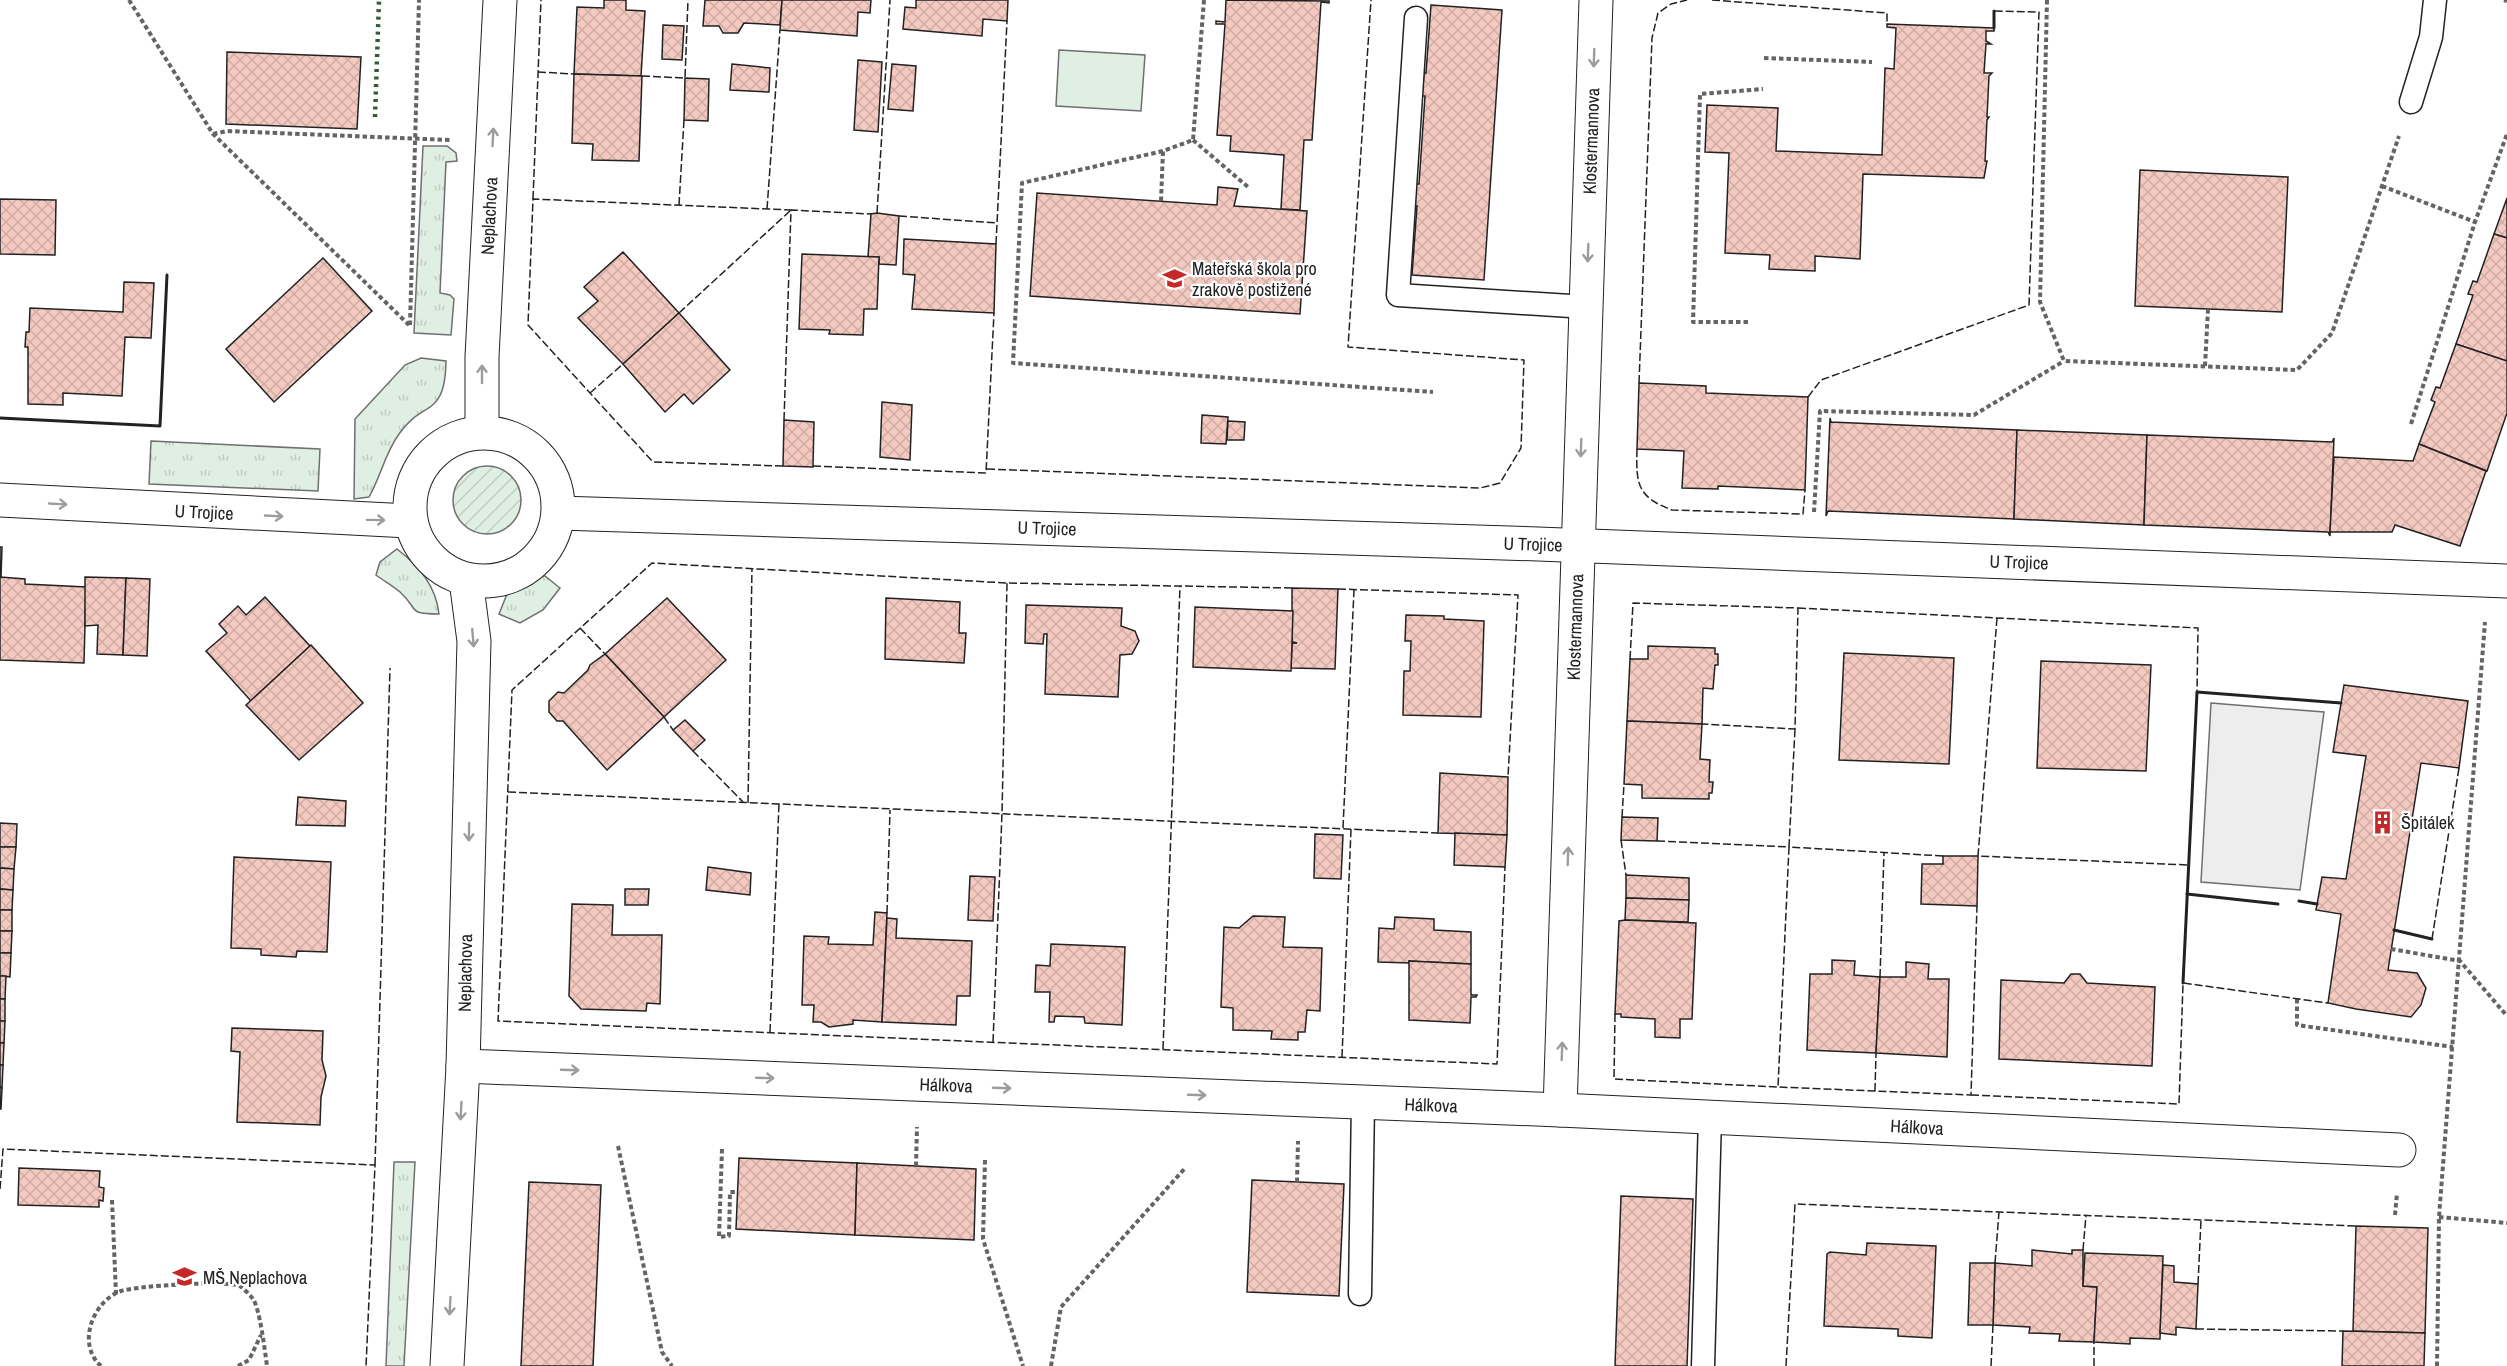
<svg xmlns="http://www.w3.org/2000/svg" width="2507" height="1366" viewBox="0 0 2507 1366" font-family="'Archivo Narrow',sans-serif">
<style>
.grass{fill:url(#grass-tufts);stroke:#6f6f6f;stroke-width:1.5}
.garden{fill:url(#garden-furrows);stroke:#6f6f6f;stroke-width:1.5}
.pitch{fill:#e0efe3;stroke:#6f6f6f;stroke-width:1.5}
.parking{fill:#ededed;stroke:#6f6f6f;stroke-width:1.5}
.building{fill:url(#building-cross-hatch);stroke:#222;stroke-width:1.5}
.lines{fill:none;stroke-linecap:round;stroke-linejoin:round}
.service-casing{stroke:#222;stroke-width:25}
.minor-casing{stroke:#222;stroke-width:35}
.path{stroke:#646464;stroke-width:4;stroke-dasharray:4.5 3;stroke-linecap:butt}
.service{stroke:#fff;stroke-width:22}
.minor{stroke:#fff;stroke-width:33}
.hedge{stroke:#2f5e38;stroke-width:4.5;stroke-dasharray:3 4.5;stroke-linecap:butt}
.fence{stroke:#222;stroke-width:1.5;stroke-dasharray:8 3;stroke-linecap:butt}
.wall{stroke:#222;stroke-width:3}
.oneway{stroke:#9c9c9c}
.labels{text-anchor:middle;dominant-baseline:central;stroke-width:4.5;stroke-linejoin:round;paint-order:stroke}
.street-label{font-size:18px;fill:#222;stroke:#fff}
.poi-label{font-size:18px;fill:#222;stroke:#fff;text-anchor:start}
</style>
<defs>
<pattern id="grass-tufts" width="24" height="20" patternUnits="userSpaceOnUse" patternTransform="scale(1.5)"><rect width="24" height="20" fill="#e0efe3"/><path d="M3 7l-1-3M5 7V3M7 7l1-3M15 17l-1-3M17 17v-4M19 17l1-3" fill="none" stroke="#c0cdc2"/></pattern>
<pattern id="garden-furrows" width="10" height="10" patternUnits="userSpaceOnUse" patternTransform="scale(1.5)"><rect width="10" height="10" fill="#e0efe3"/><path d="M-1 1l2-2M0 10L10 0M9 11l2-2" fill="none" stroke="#c0cdc2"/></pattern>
<pattern id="building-cross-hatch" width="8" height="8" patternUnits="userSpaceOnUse" patternTransform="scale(1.5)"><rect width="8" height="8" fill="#f3c9c0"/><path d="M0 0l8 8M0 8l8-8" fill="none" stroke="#d0aca5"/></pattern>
</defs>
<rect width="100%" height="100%" fill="#fff"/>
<g class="grass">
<path d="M423,146H447L456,153L457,161L446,162L440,293L450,295L454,299L451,335L414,333Z"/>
<path d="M421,358L446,361C445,419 423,399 399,434C385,453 381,476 369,497L354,499L355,419L405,365Z"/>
<path d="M151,441L320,449L318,491L149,484Z"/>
<path d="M397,549C419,566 436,586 439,614C406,614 420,610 400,592C393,586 384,581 376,575L380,562Z"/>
<path d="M537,576H545L560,588L543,610L520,623L499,614L507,594Z"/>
<path d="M394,1162H415L404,1366H386Z"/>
</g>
<circle class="garden" cx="487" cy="500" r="34"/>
<path class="pitch" d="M1059,50L1145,55L1141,111L1056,106Z"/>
<path class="parking" d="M2211,703L2324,712L2300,890L2201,882Z"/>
<g class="building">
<path d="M604,0H626V10L645,11L641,76L574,74L577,7L604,8Z"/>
<path d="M705,0H782L780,25L744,23L738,33H723L719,26H703Z"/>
<path d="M782,0H871L870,13L858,12L857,36L780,30Z"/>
<path d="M916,0H1008L1007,21L983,19L982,36L903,29L905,7L916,8Z"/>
<path d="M1226,0L1329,1V3L1321,2L1312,140H1304L1300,210L1281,209L1284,155L1230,151L1231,136L1217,135L1225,24H1216V21L1225,22Z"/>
<path d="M1431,5L1502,10L1484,280L1412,275L1417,206H1414L1416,184H1419L1425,96H1422L1424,73H1426Z"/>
<path d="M1887,24L1994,28V31H1986V41L1991,44H1986L1984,73H1992L1989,76L1987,117H1989L1987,120L1985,161H1987L1984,178L1863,174L1860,259L1815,256V271L1769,269L1770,255L1725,253L1729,153L1705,152L1707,105L1778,108L1776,151L1882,155L1885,68L1894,69L1896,28L1887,27Z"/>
<path d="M663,25L684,26L682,60L662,59Z"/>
<path d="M227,52L361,57L357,129L226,124Z"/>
<path d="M858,60L882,62L878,132L854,130Z"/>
<path d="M732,64L770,68L769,92L730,90Z"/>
<path d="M892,64L916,66L913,111L888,109Z"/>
<path d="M574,74L642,76L639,161L592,160L593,144L572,143Z"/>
<path d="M685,78L709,79L708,121L684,120Z"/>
<path d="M2140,170L2288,177L2282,312L2135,306Z"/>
<path d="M1218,187L1238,189L1234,206L1307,211L1300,314L1030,296L1037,193L1217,205Z"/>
<path d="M2507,198V238L2494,234Z"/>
<path d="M0,199L56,200L55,255L0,254Z"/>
<path d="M877,213L899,216L896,265L879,264V257H868L871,214Z"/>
<path d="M2494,234L2507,238V361L2456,344L2473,295L2468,294L2471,286L2473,281L2477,282Z"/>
<path d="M904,239L996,244L994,313L912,309L915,275L903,274Z"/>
<path d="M623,252L679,313L623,364L578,318L598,301L584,287Z"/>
<path d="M802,254L879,257L877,309H864L863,335L829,334L830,330L799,329Z"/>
<path d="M323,258L372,311L274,402L226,349Z"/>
<path d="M124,282L154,283L151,338L125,337L122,396L63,393V405L28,404V347H25L26,332H29L30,308L123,312Z"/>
<path d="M679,313L730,370L693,404L684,394L665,412L623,364Z"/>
<path d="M2456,344L2507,361V413L2487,471L2419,444L2435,402L2431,400L2436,387L2440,388Z"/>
<path d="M1639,383L1706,386V393L1808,397L1805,490L1718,486V489L1682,488L1684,451L1637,449Z"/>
<path d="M882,402L912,405L910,460L880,457Z"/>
<path d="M1202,415L1228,417L1226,444L1201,443Z"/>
<path d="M1830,418L1831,422L2017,430L2014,519L1828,511L1826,516Z"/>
<path d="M784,420L814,422L813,467L783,466Z"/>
<path d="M1228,421L1245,422L1244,440H1227Z"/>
<path d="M2017,430L2147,435L2144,525L2014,519Z"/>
<path d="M2147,435L2332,442L2334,438L2330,536L2328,532L2144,525Z"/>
<path d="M2419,444L2486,471L2460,546L2395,525L2392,532H2330L2334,457L2413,461Z"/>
<path d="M0,547H2L1,577H0Z"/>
<path d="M0,577L25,579V584L86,587L84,663L0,660Z"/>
<path d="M85,577L126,578L123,655L97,654L98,625L85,626Z"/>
<path d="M126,578L150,579L147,656L123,655Z"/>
<path d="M1292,588L1338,589L1335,669L1291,668L1292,643H1297L1292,642Z"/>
<path d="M265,597L310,646L251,701L206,651L227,633L219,624L238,606L246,615Z"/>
<path d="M667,598L726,660L664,717L605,654Z"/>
<path d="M886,598L960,602L959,633H966L964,663L885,659Z"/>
<path d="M1026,605L1122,608L1121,626L1135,631L1139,641L1132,654L1120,655L1118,697L1045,694L1047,634H1044L1043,644L1025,643Z"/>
<path d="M1195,607L1293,611L1292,642L1297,643H1292L1291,671L1193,667Z"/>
<path d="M1406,615L1444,616V619L1484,621L1481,717L1403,715L1404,671H1410L1411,641H1405Z"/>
<path d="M311,645L363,703L299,760L246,705Z"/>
<path d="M1648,646L1715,648V654H1718V665H1715L1713,689L1703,688L1702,724L1627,721L1630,659H1648Z"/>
<path d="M1844,653L1954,658L1949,764L1839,760Z"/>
<path d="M605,654L664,717L607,770L563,721H557L549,712V701L558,692L564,693L588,670L590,665Z"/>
<path d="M2041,661L2151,665L2146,771L2037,768Z"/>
<path d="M2344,685L2468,701L2459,768L2421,763L2388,970L2417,973L2426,988L2421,1005L2411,1017L2356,1009L2328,1003L2341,914L2316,910L2322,877L2346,879L2366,756L2333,752Z"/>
<path d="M685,720L705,740L693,751L673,730Z"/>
<path d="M1627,721L1702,724L1700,759L1710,760L1709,782H1713L1712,793H1709V799L1642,798V785L1624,784Z"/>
<path d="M1440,773L1508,777L1507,835L1438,833Z"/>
<path d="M298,797L346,801L345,826L296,825Z"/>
<path d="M1622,817L1658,818L1657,841L1621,840Z"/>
<path d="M0,823L17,824L16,847H0Z"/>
<path d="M1455,833L1507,835L1505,867L1454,865Z"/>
<path d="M1315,834L1343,835L1341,879L1314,878Z"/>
<path d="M0,847H16L14,869L0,868Z"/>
<path d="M1943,856H1978L1977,906L1921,904L1922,864H1943Z"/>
<path d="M234,857L331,862L327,952L297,951L296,957L261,955V949L231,948Z"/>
<path d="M708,867L751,873L750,895L706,890Z"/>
<path d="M0,868L14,869L13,890L0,889Z"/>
<path d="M1626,875L1689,878V900L1626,898Z"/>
<path d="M970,876L995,877L993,921L968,920Z"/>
<path d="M0,889L13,890L12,910H0Z"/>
<path d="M625,889H649L648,905H625Z"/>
<path d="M1626,898L1689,900L1688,922L1625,920Z"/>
<path d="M572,904L613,905L612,935H662L660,1004L647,1003L646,1011L581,1009L569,996Z"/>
<rect x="0" y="910" width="12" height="21"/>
<path d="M875,912L887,913L882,1022L853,1020V1024L829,1027L821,1022H813L814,1005H802L804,936L829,937L828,944L873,945Z"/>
<path d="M1253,916L1285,917L1283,947L1322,948L1320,1011L1307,1010L1305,1032H1298V1040L1271,1039L1272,1031L1233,1030V1008L1221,1007L1224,927L1239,928Z"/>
<path d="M1395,917L1434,919V930L1471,932V964L1409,961V963L1378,962L1379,928L1394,929Z"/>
<path d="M887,918L897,919L896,938L972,941L970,996H957L956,1025L882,1022Z"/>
<path d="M1625,920L1696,923L1692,1019H1680V1038L1655,1037V1019L1621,1017V1014H1615L1619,921Z"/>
<path d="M0,931H12L11,953H0Z"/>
<path d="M1051,944L1125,947L1122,1025L1085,1023L1084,1017L1055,1016L1054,1022H1049L1050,992H1035L1036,965L1050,966Z"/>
<path d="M0,953H11L10,977L0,976Z"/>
<path d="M1832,960L1855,961L1854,975L1880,977L1876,1053L1807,1050L1810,974H1832Z"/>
<path d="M1409,961L1471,964V995H1477L1476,997H1471L1470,1023L1409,1020Z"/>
<path d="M1906,962L1929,964L1928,979H1949L1947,1057L1876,1053L1880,977H1906Z"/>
<path d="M2071,974H2080L2087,983L2155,987L2152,1066L1999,1059L2001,980L2064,983Z"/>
<path d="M0,976H6L5,999H0Z"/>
<rect x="0" y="999" width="5" height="22"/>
<path d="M0,1021H5L4,1043H0Z"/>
<path d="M232,1028L323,1031L322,1060L326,1076L321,1097L320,1125L237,1122L240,1052L231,1051Z"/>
<path d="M0,1043H4L3,1065H0Z"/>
<path d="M0,1065H3L2,1088L0,1087Z"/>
<path d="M0,1087L2,1088L1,1109H0Z"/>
<path d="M739,1158L857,1163L855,1235L736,1229Z"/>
<path d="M857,1163L976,1169L974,1240L855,1235Z"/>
<path d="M19,1168L100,1171L99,1187L104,1188L103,1201L99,1200V1207L18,1205Z"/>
<path d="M1252,1180L1344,1184L1339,1296L1247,1292Z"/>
<path d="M529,1182L601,1185L593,1366H521Z"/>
<path d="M1621,1196L1693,1199L1687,1366H1615Z"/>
<path d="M2356,1226L2428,1228L2425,1333L2353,1331Z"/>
<path d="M1867,1243L1936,1246L1932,1338L1898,1336V1329L1824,1326L1827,1254L1830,1252L1866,1255Z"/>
<path d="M2032,1250L2072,1254V1250H2083V1286L2097,1287L2094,1342L2059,1341L2060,1334L2029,1333L2030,1327L1993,1325L1995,1263L2032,1266Z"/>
<path d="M2085,1253L2163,1256L2160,1339L2130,1338V1344L2094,1342L2097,1287L2083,1286Z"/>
<path d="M1970,1263H1995L1993,1325H1968Z"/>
<path d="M2163,1265L2174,1266V1282L2198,1284L2196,1329L2176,1327V1335L2160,1333Z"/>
<path d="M2343,1331L2425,1333L2424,1366H2342Z"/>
</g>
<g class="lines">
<defs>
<g id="service">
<path d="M1416,18L1398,295L1586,307"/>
<path d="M2411,102L2431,37L2435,0"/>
<path d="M1360,1294L1363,1102"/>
<path d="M1703,1366L1710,1117"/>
</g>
<g id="minor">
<path d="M482,432V357L500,0"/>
<circle cx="484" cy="507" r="74"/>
<path d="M0,500L409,521"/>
<path d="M559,513L1538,544L2507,581"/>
<path d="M463,1066L1560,1110L2399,1150"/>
<path d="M1560,1110L1596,0"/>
<path d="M447,1366L463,1066L474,641L466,580"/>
</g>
</defs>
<use href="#service" class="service-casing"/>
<use href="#minor" class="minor-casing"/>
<g class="path">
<path d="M129,0L213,134L410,326"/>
<path d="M1204,0L1193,140L1163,151L1022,183L1013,363L1433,392"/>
<path d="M2047,0L2040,302L2064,361L2297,370L2332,333L2399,136"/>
<path d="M2504,0L2507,1"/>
<path d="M1764,58L1872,62"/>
<path d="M213,134L227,131L450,140"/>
<path d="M1193,140L1248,187"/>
<path d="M2382,186L2475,222"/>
<path d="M1161,201L1163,151"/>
<path d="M1748,322H1693L1700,94L1763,89"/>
<path d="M410,325L419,0"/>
<path d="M2205,366L2208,309"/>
<path d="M2411,424L2475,222L2507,134"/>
<path d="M1814,512L1820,411L1974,415L2064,361"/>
<path d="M2391,949L2460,961L2507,1016"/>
<path d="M2297,999V1025L2453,1047"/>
<path d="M618,1146L662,1352L672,1366"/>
<path d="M722,1149L719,1237L729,1236L730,1192H737"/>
<path d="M985,1160L983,1239L1023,1366"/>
<path d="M916,1166L917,1127"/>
<path d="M1297,1182L1298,1141"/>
<path d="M112,1200L116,1294"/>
<path d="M2395,1215L2397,1193"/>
<path d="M2439,1217L2507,1223"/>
<path d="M101,1366C76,1344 93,1301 121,1291C136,1286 226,1280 240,1286C243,1288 250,1295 253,1299C260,1309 265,1352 267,1366"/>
<path d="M238,1366L249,1360L261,1335"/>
<path d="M1051,1366L1061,1307L1186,1167"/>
<path d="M2437,1366L2439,1217L2485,622"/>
</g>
<use href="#service" class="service"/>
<use href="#minor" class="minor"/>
<path class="hedge" d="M375,117L379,0"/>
<g class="fence">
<path d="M1712,0L1887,13V24"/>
<path d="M538,72L574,74"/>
<path d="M642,76L685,78L688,0"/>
<path d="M533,199L541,0"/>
<path d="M679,205L684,120"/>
<path d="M767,209L780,30"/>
<path d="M877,213L890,0"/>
<path d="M899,216L997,223"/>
<path d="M996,244L1007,21"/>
<path d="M679,313L791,210"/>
<path d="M1639,383L1652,38L1658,13L1671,4L1687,0"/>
<path d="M590,393L623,364"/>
<path d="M1808,397L1821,380L2029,305L2039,12L1994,11"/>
<path d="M784,420L791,210L871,214"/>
<path d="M1637,449C1636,484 1637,497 1672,510L1803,514L1805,490"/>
<path d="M783,466L653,462L528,325L533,199L791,210"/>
<path d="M813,466L986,473L994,313"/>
<path d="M987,469L1480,488L1500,483L1521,448L1524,360L1348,347L1371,0"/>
<path d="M1292,588L1007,583L652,563L512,690L498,1021L1497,1064L1505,867"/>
<path d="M1338,589L1518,595L1508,777"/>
<path d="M1798,608L2198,628L2197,692"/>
<path d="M1997,618L1978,856L2188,865"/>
<path d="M580,628L605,654"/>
<path d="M1630,659L1633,603L1798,608L1795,729L1702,724"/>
<path d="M664,717L673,730"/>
<path d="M693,751L743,802"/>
<path d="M508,792L1438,833"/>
<path d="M748,803L752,568"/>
<path d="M1622,817L1624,784"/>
<path d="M1343,828L1354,590"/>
<path d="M1621,840L1626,875"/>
<path d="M1657,841L1789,847L1795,729"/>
<path d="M1943,856L1789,847L1778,1087L1971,1095L1977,906"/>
<path d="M887,913L890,810"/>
<path d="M2432,939L2459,768"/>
<path d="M1880,977L1884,852"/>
<path d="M1615,1014L1614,1079L1778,1087"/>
<path d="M770,1032L779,803"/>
<path d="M993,1042L1002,813L1007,583"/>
<path d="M1163,1049L1180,586"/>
<path d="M1342,1057L1351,829"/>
<path d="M1875,1091L1876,1053"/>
<path d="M1971,1095L2179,1104L2183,983L2328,1003"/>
<path d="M375,1165L390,668"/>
<path d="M0,1189L3,1149L375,1165L366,1366"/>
<path d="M2083,1250L2086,1215"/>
<path d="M1995,1263L1999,1212"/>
<path d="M2198,1284L2201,1220"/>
<path d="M2196,1329L2343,1331"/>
<path d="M1786,1366L1795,1204L2356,1226"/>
<path d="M1991,1366L1993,1325"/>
<path d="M2094,1366V1342"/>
</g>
<g class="wall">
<path d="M1994,28V11"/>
<path d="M0,418L160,426L167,275"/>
<path d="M2187,894L2278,904"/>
<path d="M2299,901L2317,904"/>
<path d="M2394,930L2432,939"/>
<path d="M2183,983L2197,692L2341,703"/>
</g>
</g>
<defs><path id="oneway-shaft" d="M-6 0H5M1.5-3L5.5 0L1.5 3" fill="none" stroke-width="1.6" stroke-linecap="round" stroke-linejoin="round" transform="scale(1.5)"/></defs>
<g class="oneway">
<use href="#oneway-shaft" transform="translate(1594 58) rotate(92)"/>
<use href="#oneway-shaft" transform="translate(493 137) rotate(-87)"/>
<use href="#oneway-shaft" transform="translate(1588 253) rotate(92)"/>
<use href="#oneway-shaft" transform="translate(482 374) rotate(-90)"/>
<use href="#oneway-shaft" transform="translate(1581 448) rotate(92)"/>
<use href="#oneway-shaft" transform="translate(58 504) rotate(3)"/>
<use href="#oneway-shaft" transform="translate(274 516) rotate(3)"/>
<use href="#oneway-shaft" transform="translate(376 520) rotate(1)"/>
<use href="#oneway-shaft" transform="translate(473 638) rotate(85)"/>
<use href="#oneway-shaft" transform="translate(469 832) rotate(91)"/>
<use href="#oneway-shaft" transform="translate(1568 856) rotate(-88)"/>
<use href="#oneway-shaft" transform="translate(1562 1051) rotate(-88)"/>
<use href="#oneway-shaft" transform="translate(570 1070) rotate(2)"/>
<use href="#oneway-shaft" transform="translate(765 1078) rotate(2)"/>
<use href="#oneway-shaft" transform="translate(1002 1088) rotate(2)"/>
<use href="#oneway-shaft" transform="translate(1197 1095) rotate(2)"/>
<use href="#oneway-shaft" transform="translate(461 1111) rotate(93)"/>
<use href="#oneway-shaft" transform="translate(450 1306) rotate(93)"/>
</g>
<defs>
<symbol id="school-bare" viewBox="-9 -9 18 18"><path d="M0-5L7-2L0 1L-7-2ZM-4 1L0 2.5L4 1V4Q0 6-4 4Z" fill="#c62828" stroke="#fff" stroke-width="2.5" paint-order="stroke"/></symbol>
<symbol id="building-bare" viewBox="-9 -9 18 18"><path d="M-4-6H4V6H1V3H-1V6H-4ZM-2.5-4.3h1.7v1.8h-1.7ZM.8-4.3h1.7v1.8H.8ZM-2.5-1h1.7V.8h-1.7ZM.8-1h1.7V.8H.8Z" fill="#c62828" stroke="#fff" stroke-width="2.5" paint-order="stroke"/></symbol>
</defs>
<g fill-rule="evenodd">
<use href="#school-bare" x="1158" y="262" width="33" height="33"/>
<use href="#building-bare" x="2366" y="806" width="33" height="33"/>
<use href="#school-bare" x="168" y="1260" width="33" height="33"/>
</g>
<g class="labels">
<g class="street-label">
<text transform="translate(1591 141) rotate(-88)">Klostermannova</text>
<text transform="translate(489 216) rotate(-87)">Neplachova</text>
<text transform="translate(204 512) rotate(3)">U Trojice</text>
<text transform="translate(1047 528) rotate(2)">U Trojice</text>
<text transform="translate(1533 544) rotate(2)">U Trojice</text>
<text transform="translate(2019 562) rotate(2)">U Trojice</text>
<text transform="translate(1575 627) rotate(-88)">Klostermannova</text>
<text transform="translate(465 973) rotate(-89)">Neplachova</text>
<text transform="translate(946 1085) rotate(2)">Hálkova</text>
<text transform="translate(1431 1105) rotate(2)">Hálkova</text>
<text transform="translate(1917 1127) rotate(3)">Hálkova</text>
</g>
<g class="poi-label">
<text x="1192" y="268">Mateřská škola pro<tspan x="1192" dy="21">zrakově postižené</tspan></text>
<text x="2401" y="822">Špitálek</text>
<text x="203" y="1277">MŠ Neplachova</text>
</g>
</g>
</svg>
